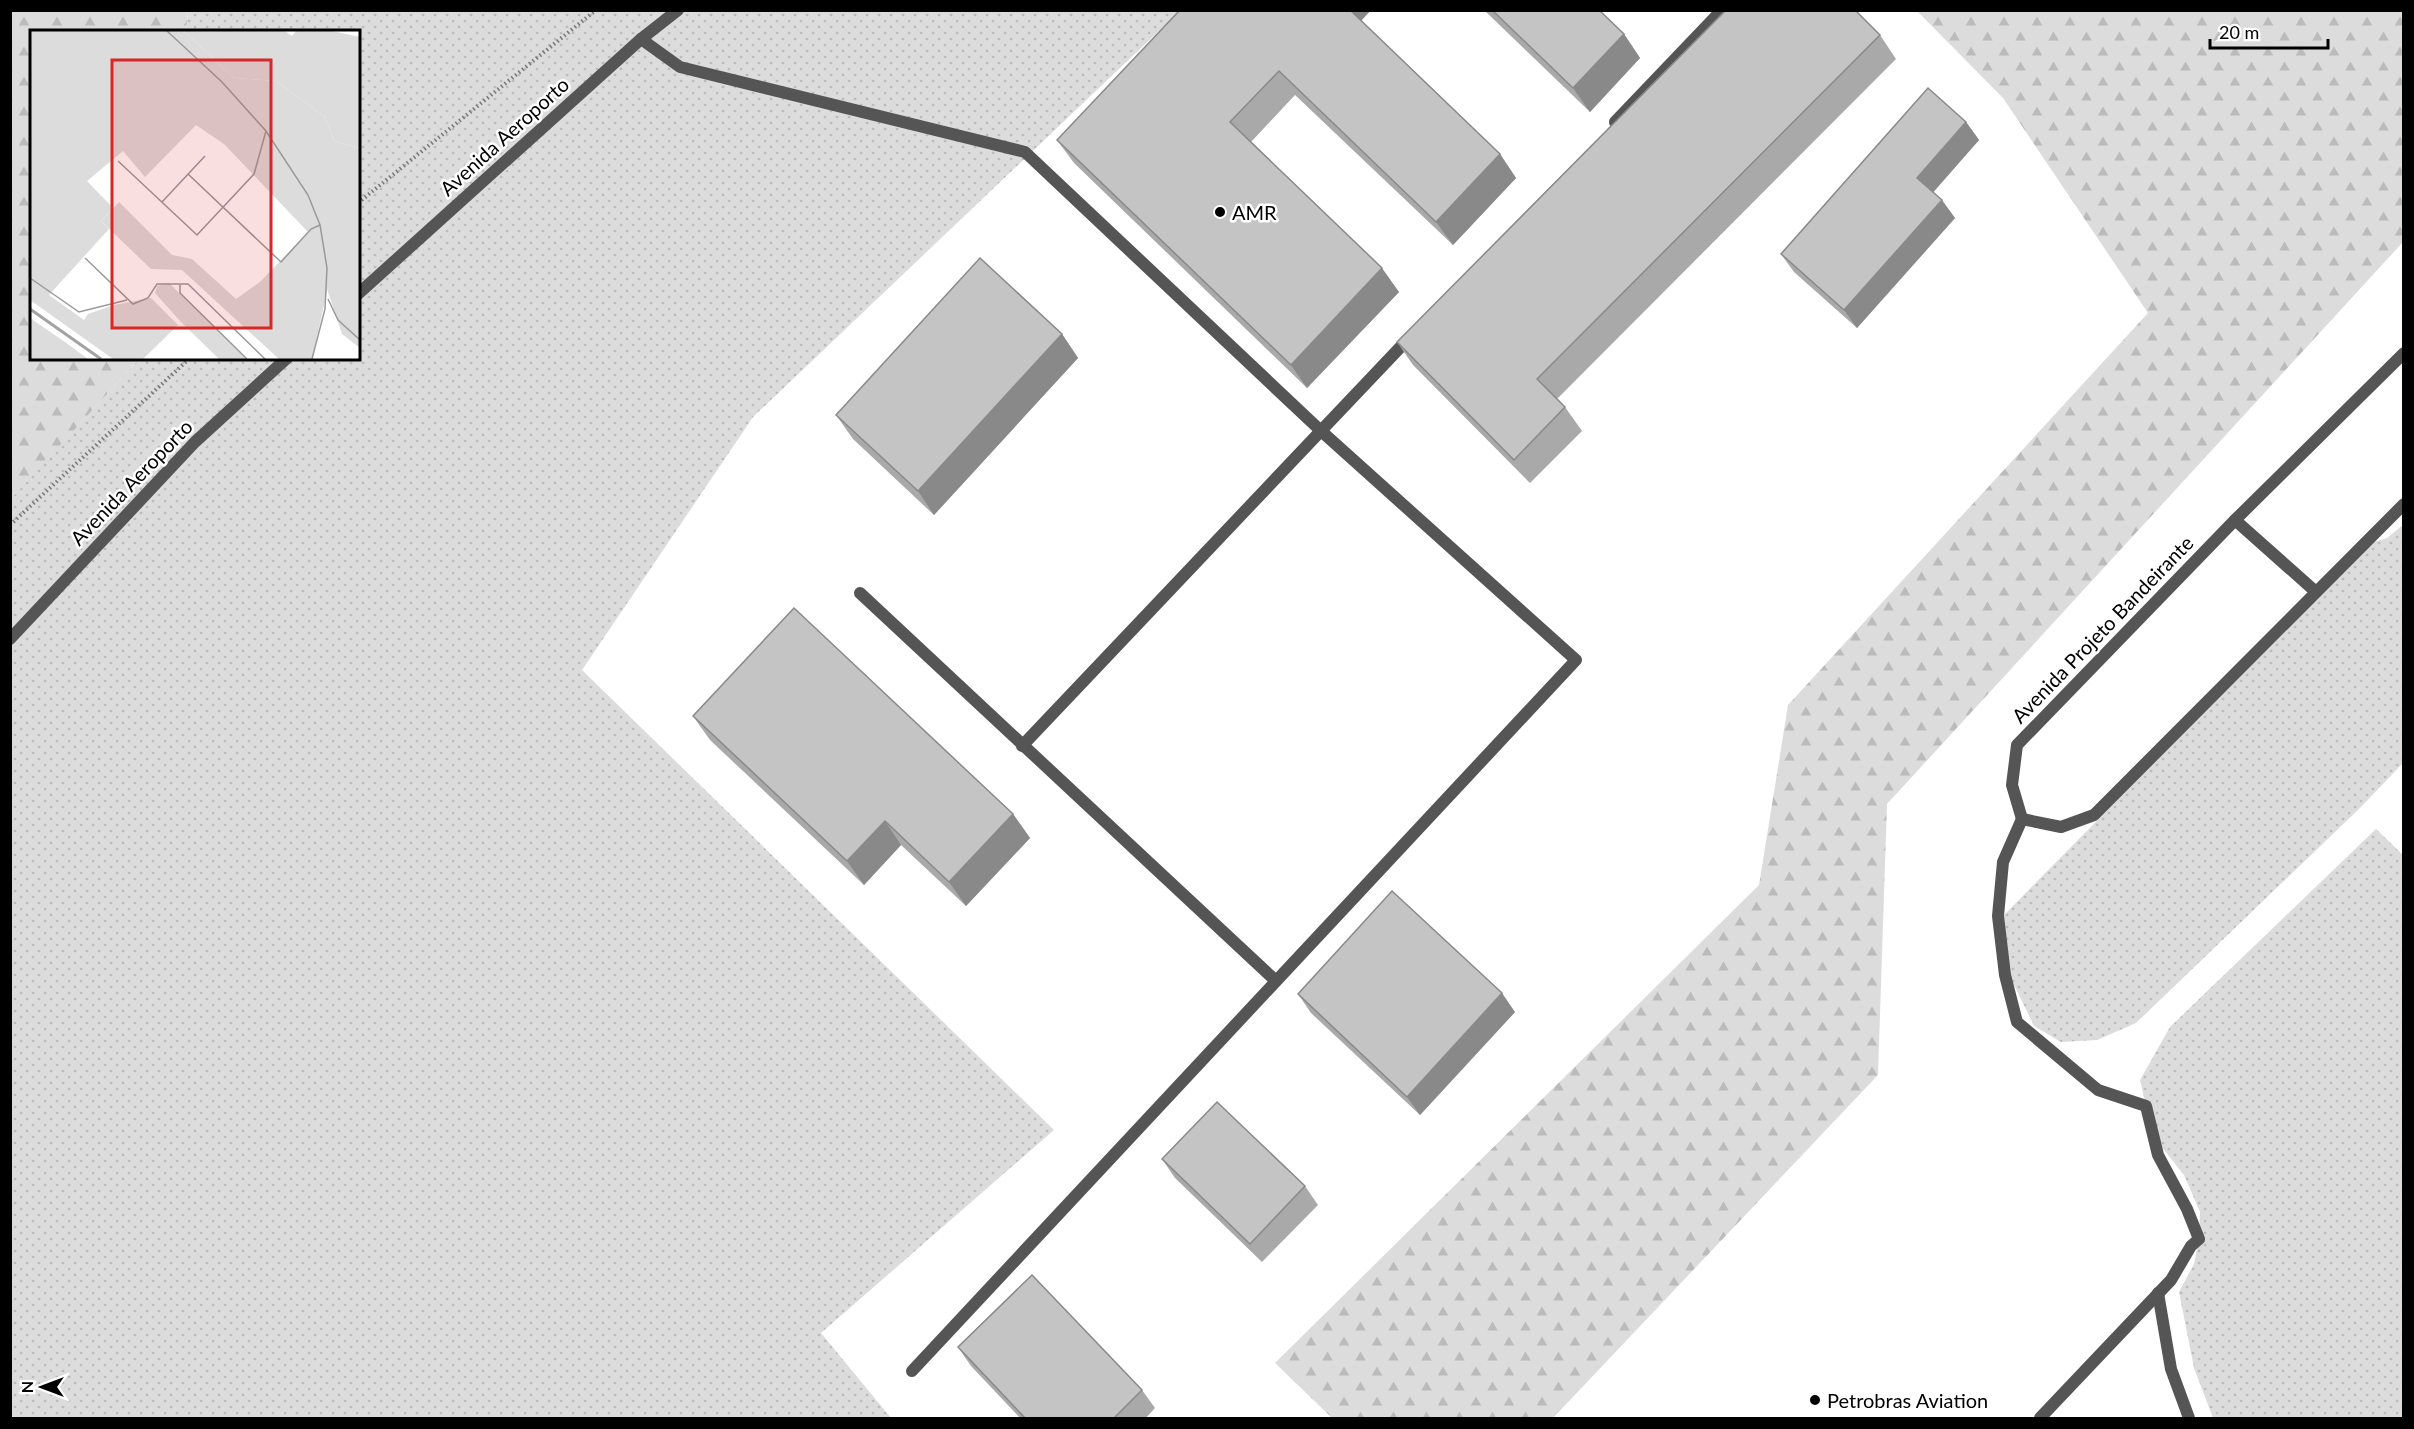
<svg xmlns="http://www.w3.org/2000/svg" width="2414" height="1429" viewBox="0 0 2414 1429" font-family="Lato,sans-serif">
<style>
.grass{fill:url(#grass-dots)}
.forest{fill:url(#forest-firs)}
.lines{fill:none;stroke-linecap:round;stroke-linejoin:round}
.path{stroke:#777;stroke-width:4;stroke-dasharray:1.5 3;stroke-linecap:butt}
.lane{stroke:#555;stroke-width:12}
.wall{fill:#a9a9a9}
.shaded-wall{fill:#898989}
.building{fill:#c4c4c4;stroke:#898989;stroke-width:1.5}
.poi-dot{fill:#000;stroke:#fff;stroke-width:2}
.labels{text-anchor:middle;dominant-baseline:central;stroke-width:5;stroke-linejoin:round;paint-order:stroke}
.street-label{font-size:20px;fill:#000;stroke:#fff}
.poi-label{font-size:20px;fill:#000;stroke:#fff;text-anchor:start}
.inset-river{fill:none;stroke:#a3a3a3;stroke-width:3}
.inset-road{fill:none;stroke:#999;stroke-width:1.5}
.view{fill:#d62828;fill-opacity:0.15;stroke:#d62828;stroke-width:3}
.inset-edge{fill:none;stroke:#000;stroke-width:3}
</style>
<defs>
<pattern id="grass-dots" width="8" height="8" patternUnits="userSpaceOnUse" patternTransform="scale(1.5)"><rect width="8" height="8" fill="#dcdcdc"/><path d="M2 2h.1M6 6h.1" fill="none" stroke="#bbb" stroke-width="1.8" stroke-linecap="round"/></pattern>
<pattern id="forest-firs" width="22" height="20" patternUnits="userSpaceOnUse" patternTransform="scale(1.5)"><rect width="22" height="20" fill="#dcdcdc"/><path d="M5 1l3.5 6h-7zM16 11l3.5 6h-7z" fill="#bbb"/></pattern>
</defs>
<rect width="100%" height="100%" fill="#fff"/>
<g class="grass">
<path d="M188,11H1180L753,417L582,670L1054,1130L821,1333L891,1418H11L10,499L139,359L358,358V32L186,31Z"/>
<path d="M2403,525V763L2360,808L2136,1023L2097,1040L2061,1042L2034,1026L2003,962L2004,915L2371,543L2387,538Z"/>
<path d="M2376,829L2403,855V1418H2213L2194,1368L2179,1292L2194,1264L2199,1239L2200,1212L2184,1175L2160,1145L2146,1106L2140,1080L2170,1027Z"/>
</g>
<g class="forest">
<path d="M11,10L188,11L186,31L32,32V358L139,359L11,499Z"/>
<path d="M1917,11H2403V242L1887,804L1878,1075L1553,1418H1332L1275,1363L1759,885L1788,705L2148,313L2003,98Z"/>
</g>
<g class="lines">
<g class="path">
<path d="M358,203L596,10"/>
<path d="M10,525L190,358"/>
</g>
<g class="lane">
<path d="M641,39L680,67L1025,152L1320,430L1576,660L912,1371"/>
<path d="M1615,122L1722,10"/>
<path d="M358,294L641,39L678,10"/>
<path d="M2235,520L2316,592"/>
<path d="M860,593L1276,981"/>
<path d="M10,639L195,442L287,358"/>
<path d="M1022,746L1410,337"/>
<path d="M2022,819L2003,862L1998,916L2005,975L2017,1022L2098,1090L2146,1106L2158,1155L2187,1209L2199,1239L2191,1246L2171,1280L2040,1418"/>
<path d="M2022,819L2012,785L2017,745L2235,520L2404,353"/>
<path d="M2022,819L2061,827L2094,815L2404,504"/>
<path d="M2158,1293L2171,1369L2189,1418"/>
</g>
</g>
<g class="wall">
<path d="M1371,10L1361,21L1500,154L1516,178L1453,245L1295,95L1251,142L1399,292L1307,388L1074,163L1057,140Z"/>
<path d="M1484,10H1599L1624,34L1640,58L1590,112Z"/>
<path d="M1880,35L1896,59L1557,399L1565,407L1582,431L1530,483L1413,365L1397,342Z"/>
<path d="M1966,122L1979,140L1933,192L1955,218L1857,328L1794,272L1781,254Z"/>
<path d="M1062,334L1078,358L934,515L853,439L836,415Z"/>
<path d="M693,716L1013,814L1030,838L966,906L901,845L864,885L710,740Z"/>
<path d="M1298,994L1515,1012L1420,1115L1311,1013Z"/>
<path d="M1162,1159L1305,1186L1318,1205L1262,1262L1175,1178Z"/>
<path d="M958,1347L1142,1390L1155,1408L1145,1419H1021L971,1366Z"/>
</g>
<g class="shaded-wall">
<path d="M1347,10H1371L1357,25Z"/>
<path d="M1624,34L1640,58L1590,112L1573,88Z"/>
<path d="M1966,122L1979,140L1930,196L1917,178Z"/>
<path d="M1500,154L1516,178L1453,245L1436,222Z"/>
<path d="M1942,200L1955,218L1857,328L1844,310Z"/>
<path d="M1382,268L1399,292L1307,388L1291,365Z"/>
<path d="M1062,334L1078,358L934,515L918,491Z"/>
<path d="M1013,814L1030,838L966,906L949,882Z"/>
<path d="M885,821L901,845L864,885L847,861Z"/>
<path d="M1502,993L1515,1012L1420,1115L1407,1097Z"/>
</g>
<g class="building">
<path d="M1180,10H1350L1500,154L1436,222L1279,71L1230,122L1382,268L1291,365L1057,140Z"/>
<path d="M1492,10H1599L1624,34L1573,88Z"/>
<path d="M1726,10H1855L1880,35L1537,379L1565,407L1514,460L1397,342Z"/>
<path d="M1928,88L1966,122L1917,178L1942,200L1844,310L1781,254Z"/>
<path d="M980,258L1062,334L918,491L836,415Z"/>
<path d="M794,608L1013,814L949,882L885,821L847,861L693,716Z"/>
<path d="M1392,891L1502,993L1407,1097L1298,994Z"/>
<path d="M1217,1102L1305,1186L1250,1244L1162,1159Z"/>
<path d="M1032,1275L1142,1390L1113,1419H1026L958,1347Z"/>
</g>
<g class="poi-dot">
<circle cx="1220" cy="212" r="6"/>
<circle cx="1815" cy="1400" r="6"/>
</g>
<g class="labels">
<g class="street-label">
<text transform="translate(504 136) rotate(-42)">Avenida Aeroporto</text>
<text transform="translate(131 482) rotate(-46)">Avenida Aeroporto</text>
<text transform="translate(2102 629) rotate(-46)">Avenida Projeto Bandeirante</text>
</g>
<g class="poi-label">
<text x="1232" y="212">AMR</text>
<text x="1827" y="1400">Petrobras Aviation</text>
</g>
</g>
<g transform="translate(30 30)">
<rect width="330" height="330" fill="#fff"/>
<path d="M0,1H154L204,48L246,51L295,87L304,111L330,118V318L312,304L278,202L194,114L166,95L115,147L93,121L57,151L83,178L71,191L79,199L19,265L54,290L58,284L84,275L121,268L148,295L113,329H83L0,270ZM139,253L180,293L216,329H189L151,292L125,263L127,256ZM0,288L35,312L58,329H0Z" fill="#dcdcdc"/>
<path d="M154,1H255L262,6L266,1H302L330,7V118L304,111L295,87L246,51L204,48ZM89,172L142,225L162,229L206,269L230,252L278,202L295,216L297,262L282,329H249L152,240L121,239L71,191Z" fill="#dcdcdc"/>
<path class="inset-river" d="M0,279L71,329"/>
<path class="inset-road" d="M137,1L192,52L236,101L278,165L290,195L297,238L295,279L282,329M88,131L167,205L224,144L236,101M158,144L251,232L281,199L290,195M132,172L175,126M55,228L103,274L118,268L127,254H158L235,329M0,248L49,282L97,270M150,255V263L217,329M298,269L308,290L330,310"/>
<path class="view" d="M82,30H241V298H82Z"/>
<rect width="330" height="330" class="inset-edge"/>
</g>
<rect width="2414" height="1429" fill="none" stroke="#000000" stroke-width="24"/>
<g transform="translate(42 1387) rotate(270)" stroke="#ffffff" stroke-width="4.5" paint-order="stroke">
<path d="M0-4.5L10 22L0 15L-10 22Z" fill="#000000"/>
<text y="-9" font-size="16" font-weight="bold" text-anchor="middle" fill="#000000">N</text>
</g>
<path d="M2210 39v9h118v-9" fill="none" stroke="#000000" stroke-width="3"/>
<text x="2219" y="39" font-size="18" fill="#000000" stroke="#ffffff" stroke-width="4.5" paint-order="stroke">20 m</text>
</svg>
